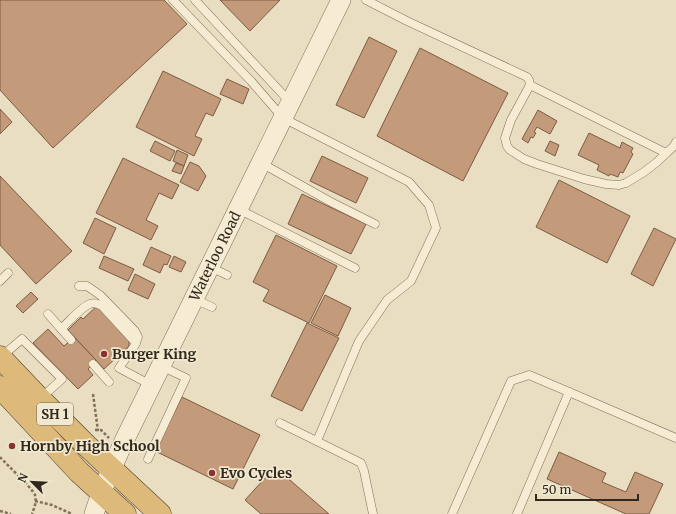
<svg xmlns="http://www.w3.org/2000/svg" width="676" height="514" viewBox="0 0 676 514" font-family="Merriweather,serif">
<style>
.building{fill:#c39b7b;stroke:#7d5b43}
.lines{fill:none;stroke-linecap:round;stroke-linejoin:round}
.service-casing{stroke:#81705b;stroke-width:9}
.tertiary-casing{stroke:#81705b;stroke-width:20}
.trunk-casing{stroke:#4e3e2f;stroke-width:23}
.path{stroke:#81705b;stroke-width:2.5;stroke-dasharray:3 2;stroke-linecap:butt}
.service{stroke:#f5ecd3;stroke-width:8}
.tertiary{stroke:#f5ecd3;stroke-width:19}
.trunk{stroke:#ddb97a;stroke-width:22}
.poi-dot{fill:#893231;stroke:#f1e8d0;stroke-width:1.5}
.labels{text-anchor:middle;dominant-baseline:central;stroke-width:3.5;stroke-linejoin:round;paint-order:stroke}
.shield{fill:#f1e8d0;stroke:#6b6253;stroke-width:1}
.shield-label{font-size:13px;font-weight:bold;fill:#32281d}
.street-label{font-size:14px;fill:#32281d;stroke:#f1e8d0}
.poi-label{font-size:14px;font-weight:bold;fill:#32281d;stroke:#f1e8d0;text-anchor:start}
</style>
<rect width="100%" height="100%" fill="#e9dec1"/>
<g class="building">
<path d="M0,0H164L187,24L53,148L0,90Z"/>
<path d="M220,0H280L250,31Z"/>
<path d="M369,37L397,51L364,118L336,105Z"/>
<path d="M420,48L508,93L463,181L377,136Z"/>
<path d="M163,71L221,99L213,116L206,113L195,136L202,139L194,156L136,127Z"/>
<path d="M227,79L249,89L243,104L220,94Z"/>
<path d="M0,109L12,122L0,134Z"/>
<path d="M538,110L557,121L550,134L537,127L534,132L536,133L533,138L531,137L528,143L522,139Z"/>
<path d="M589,133L620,148L622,142L633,148L631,152L633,154L623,173L620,172L618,177L610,174L609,176L597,170L599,165L578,155Z"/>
<path d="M155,141L175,151L170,161L150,151Z"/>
<path d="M550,141L559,145L555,156L545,151Z"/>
<path d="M177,150L188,155L184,166L173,161Z"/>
<path d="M322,156L368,178L356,203L310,181Z"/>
<path d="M123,158L179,185L172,199L159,193L146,220L158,226L151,240L96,213Z"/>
<path d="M190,162L199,166L206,176L198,191L180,182Z"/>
<path d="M176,163L184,166L181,174L172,171Z"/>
<path d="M0,176L72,251L36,284L0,245Z"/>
<path d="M559,180L630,216L607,263L536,227Z"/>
<path d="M302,194L366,224L351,254L288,224Z"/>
<path d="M95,218L116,228L104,254L83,243Z"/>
<path d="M654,228L676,239L653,286L631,274Z"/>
<path d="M276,235L337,266L309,323L263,301L269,290L253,282Z"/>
<path d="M151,247L171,256L167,265L164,264L160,273L143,265Z"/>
<path d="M104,256L134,269L128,281L99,268Z"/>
<path d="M174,256L186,262L181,272L169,267Z"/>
<path d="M135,274L155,284L148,299L128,290Z"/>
<path d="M31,292L38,299L23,313L16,306Z"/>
<path d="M325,295L351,308L338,336L311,323Z"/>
<path d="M98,305L129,338V346L104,369L68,330L81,317L83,319Z"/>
<path d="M307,323L339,338L302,411L271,396Z"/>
<path d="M48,329L64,346L74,337L96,360L88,369L93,375L78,389L33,343Z"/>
<path d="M182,397L260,435L233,489L155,451Z"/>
<path d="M559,452L606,473L602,482L626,492L635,472L663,484L649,514H626L547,479Z"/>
<path d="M275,467L329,514H261L245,500Z"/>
</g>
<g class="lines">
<defs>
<g id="service">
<path d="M173,0L251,81L283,118L409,182L429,205L436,228L411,281L387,300L359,341L317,441"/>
<path d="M195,0L290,102"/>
<path d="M366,0L407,21L527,77L529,80L530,85L511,120L505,138L507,146L510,150L524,159L537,164L584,179L606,184L619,185L626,183L644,172L657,162L674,146L676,142"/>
<path d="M530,85L666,153"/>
<path d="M261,163L331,202L375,224"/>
<path d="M238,209L355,268"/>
<path d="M210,267L227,275"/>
<path d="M0,281L8,273"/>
<path d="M79,286H87L100,295L135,331L138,337L135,345L119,368L151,385"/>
<path d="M194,299L212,307"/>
<path d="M48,314L71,340"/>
<path d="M61,329C68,323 82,306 90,304C94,302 98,304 102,306L136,343"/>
<path d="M1,357L22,339L62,379L40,399"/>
<path d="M93,364L109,382"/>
<path d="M569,392L676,438"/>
<path d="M280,423L361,463L364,471L373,514"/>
<path d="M148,459L186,378L161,366"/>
<path d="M452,514L511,381L529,375L569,392L517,514"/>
</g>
<g id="tertiary">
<path id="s1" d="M94,514L101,493L124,441L341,0"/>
</g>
<g id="trunk">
<path d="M0,357L40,399L87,446L160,514"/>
<path d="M0,387L79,472L125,514"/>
</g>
</defs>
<use href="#service" class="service-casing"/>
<use href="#tertiary" class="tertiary-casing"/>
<use href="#trunk" class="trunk-casing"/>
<g class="path">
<path d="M93,394L98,431"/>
<path d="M95,430H101L109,438"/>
<path d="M0,457C6,464 33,489 35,495C37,502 34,508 32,514"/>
<path d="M35,501L52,505L72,514"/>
<path d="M0,511L11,514"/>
</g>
<use href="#service" class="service"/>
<use href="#tertiary" class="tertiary"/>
<use href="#trunk" class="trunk"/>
</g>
<g class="poi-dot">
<circle cx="104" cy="354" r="4"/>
<circle cx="12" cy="446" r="4"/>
<circle cx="212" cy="473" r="4"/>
</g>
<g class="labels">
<rect class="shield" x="37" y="403" width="36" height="22" rx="3"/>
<g class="shield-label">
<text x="55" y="414">SH 1</text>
</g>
<g class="street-label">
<text stroke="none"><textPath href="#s1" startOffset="285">Waterloo Road</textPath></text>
</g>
<g class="poi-label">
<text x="112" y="354">Burger King</text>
<text x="20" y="446">Hornby High School</text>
<text x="220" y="473">Evo Cycles</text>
</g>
</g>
<g transform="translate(32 482) rotate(294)" stroke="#f1e8d0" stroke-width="3" paint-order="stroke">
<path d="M0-3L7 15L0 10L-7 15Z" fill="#32281d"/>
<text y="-6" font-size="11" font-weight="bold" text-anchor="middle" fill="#32281d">N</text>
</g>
<path d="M536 494v6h102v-6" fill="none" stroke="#32281d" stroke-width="2"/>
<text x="542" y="494" font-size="12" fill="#32281d" stroke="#f1e8d0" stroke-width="3" paint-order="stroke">50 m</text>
</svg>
